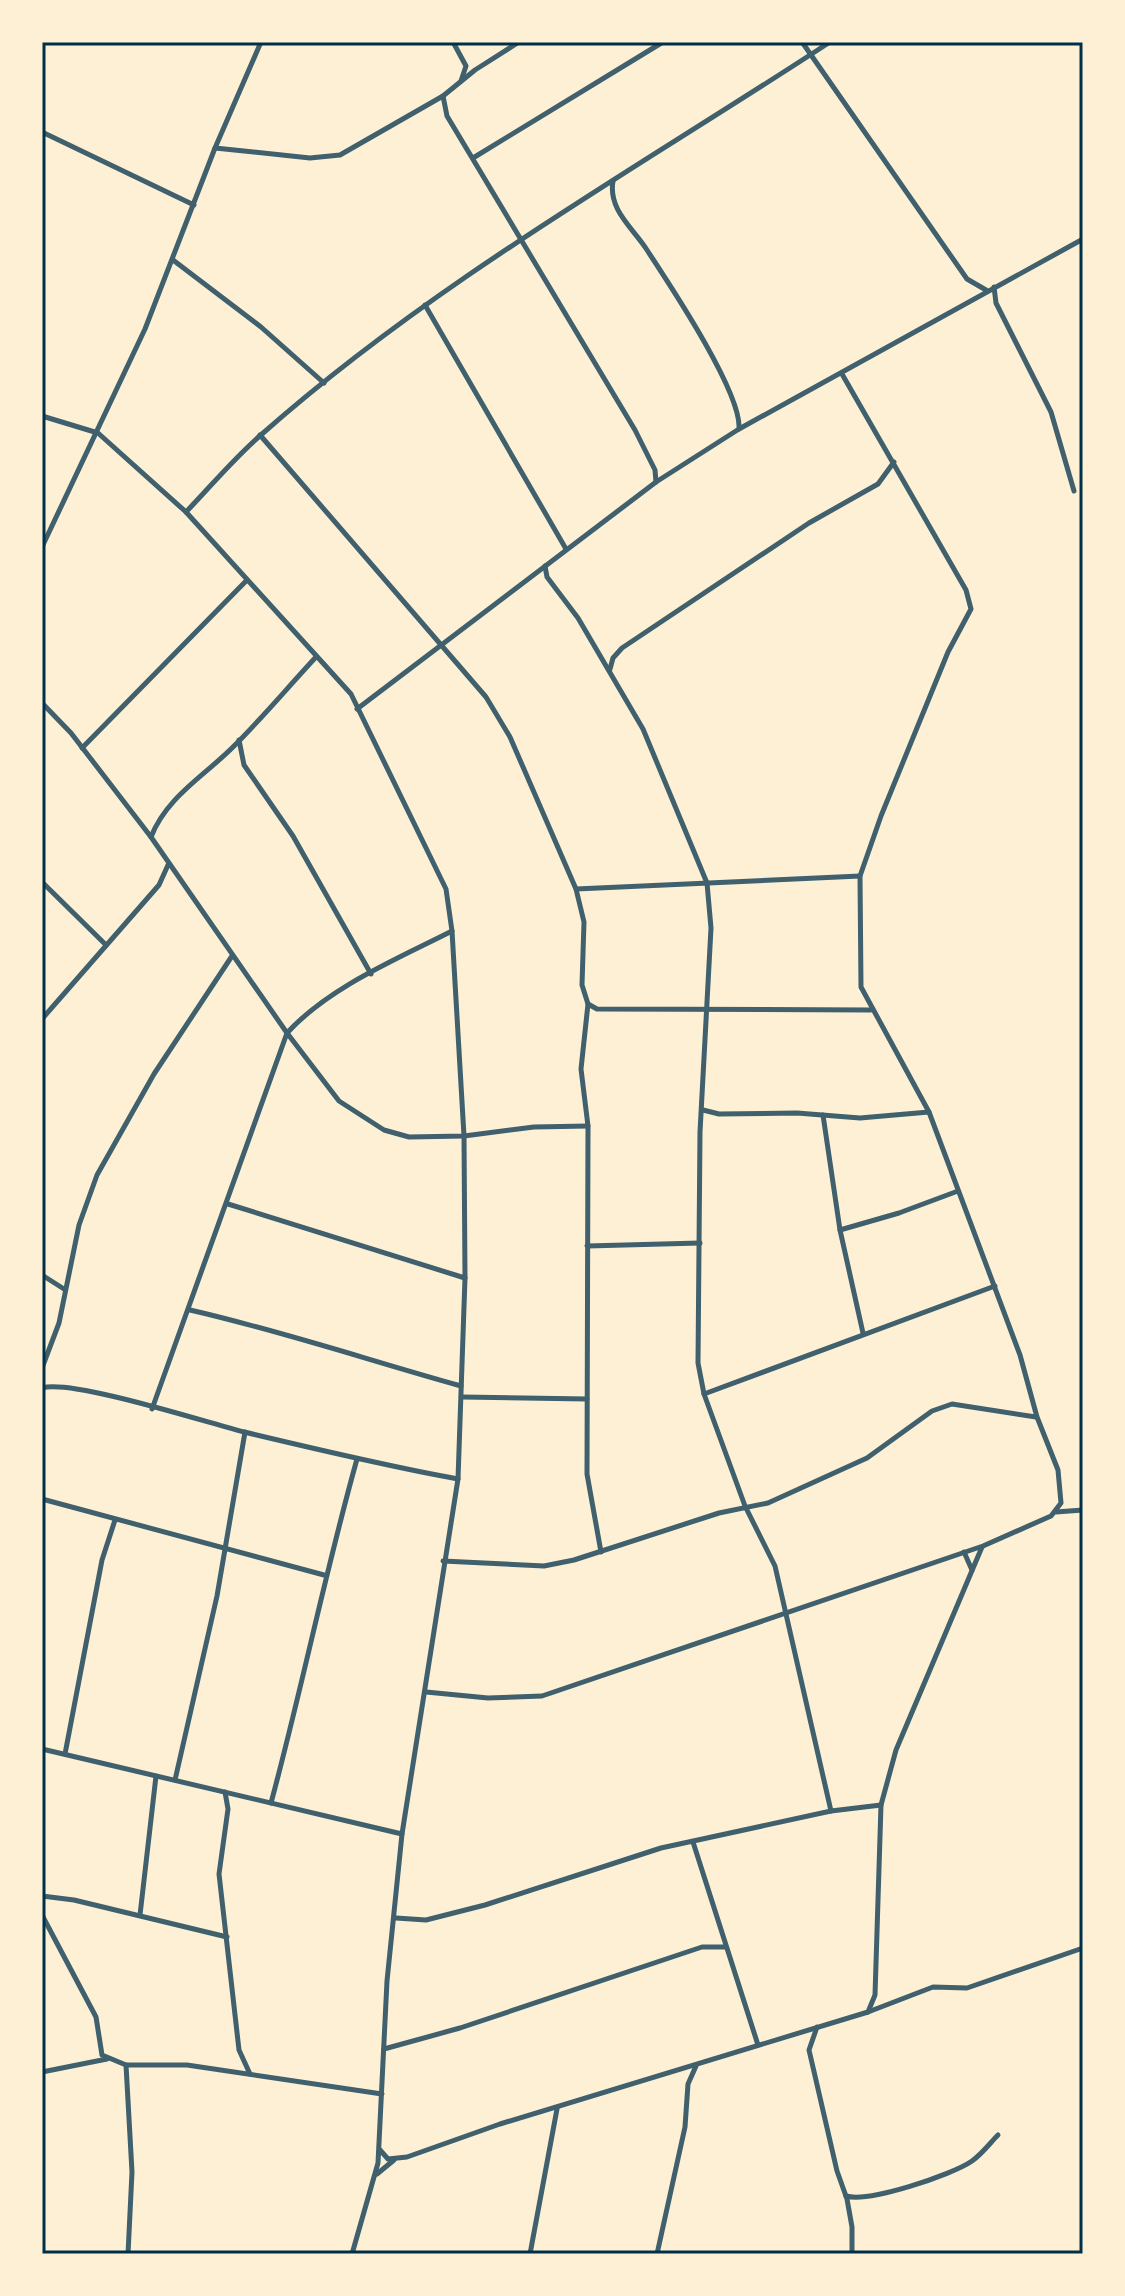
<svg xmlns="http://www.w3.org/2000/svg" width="1125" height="2296" viewBox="0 0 1125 2296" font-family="Rubik,sans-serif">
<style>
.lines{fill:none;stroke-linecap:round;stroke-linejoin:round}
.minor{stroke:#3f606c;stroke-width:5}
.neatline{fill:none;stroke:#003049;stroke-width:3}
</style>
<rect width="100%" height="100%" fill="#fdf0d5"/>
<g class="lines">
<g class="minor">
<path d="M453,42L466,66L461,81"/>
<path d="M802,42L967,279L986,290"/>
<path d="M443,96L447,116L635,430L655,470L656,482"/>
<path d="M42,132L194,205"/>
<path d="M215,148L310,158L340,155L443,96L475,70L519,42"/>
<path d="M473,158L663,42"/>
<path d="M613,181C608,210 633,228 647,250C670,285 742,393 739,429"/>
<path d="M173,260L261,327L324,383"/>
<path d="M994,287L996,303L1051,412L1074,491"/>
<path d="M425,305L566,549"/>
<path d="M42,416L98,433L186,512L351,694L446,889L452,931L464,1136L465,1278L458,1479L402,1834L387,1981L378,2163L352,2254"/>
<path d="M260,435L486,697L510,737L576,889L584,922L582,985L588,1004L597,1009L871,1010"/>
<path d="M186,512C211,486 235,457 262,434C435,281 638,168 830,42"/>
<path d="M42,547L145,329L215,148L261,42"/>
<path d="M545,566L547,577L578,618L643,729L707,883L711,928L700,1132L698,1363L704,1394L745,1506L775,1566L831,1811"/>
<path d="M610,669L613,658L622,648L809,523L878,484L894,462"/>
<path d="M42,703L71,733L151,837L287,1033L339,1101L384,1130L409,1137L464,1136L534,1127L588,1126"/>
<path d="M357,709L656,482L739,429L1083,239"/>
<path d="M239,740L244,765L293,836L371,974"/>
<path d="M82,748L247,580"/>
<path d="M151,837C167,796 206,775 235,745C263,717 289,686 316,657"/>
<path d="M42,882L106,945"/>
<path d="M576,889L860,876"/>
<path d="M588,1004L581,1069L588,1126L587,1474L601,1552"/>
<path d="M42,1019L159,885L168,865"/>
<path d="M703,1110L719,1114L797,1113L860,1118L929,1112"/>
<path d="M823,1115L840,1230L863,1333"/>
<path d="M228,1204L465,1278"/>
<path d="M840,1230L899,1213L958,1191"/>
<path d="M587,1246L700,1243"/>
<path d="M42,1275L64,1289"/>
<path d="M190,1310C282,1331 371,1361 461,1386"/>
<path d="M42,1368L59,1323L79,1225L97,1175L154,1074L232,956"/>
<path d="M42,1388C72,1379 205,1422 244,1432C315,1449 386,1466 458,1479"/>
<path d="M704,1394L995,1286"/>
<path d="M462,1397L587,1399"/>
<path d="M152,1409L287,1033C329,987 397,959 452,931"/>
<path d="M42,1499L324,1575"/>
<path d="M1056,1512L1083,1510"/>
<path d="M964,1552L972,1570"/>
<path d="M443,1561L544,1566L574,1560L719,1513L768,1503L867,1458L932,1411L952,1404L1036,1417"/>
<path d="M426,1692L488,1698L542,1696L983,1546L1051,1516L1061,1503L1058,1470L1037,1417L1020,1355L929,1112L861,987L860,876L881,816L948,652L971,609L966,590L842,374"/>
<path d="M42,1749L402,1834"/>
<path d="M65,1754L102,1560L115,1520"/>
<path d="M175,1780L217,1596L245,1432"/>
<path d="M225,1792L228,1809L219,1874L239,2050L250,2074"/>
<path d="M271,1803C302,1688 325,1573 357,1459"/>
<path d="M693,1842L758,2045"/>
<path d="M42,1896L74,1900L227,1937"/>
<path d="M42,1915L96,2017L102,2055L126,2065L132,2172L128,2254"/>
<path d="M140,1915L156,1776"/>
<path d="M396,1918L426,1920L485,1905L661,1848L831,1811L881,1805"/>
<path d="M868,2012L933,1987L967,1988L1083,1948"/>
<path d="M817,2027L809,2050L837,2171L847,2199L852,2227V2254"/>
<path d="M384,2049L460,2028L702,1947H725"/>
<path d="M126,2065H187L382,2094"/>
<path d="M42,2072L107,2059"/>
<path d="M380,2150L388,2159L407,2157L500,2124L868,2012L875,1995L881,1805L896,1750L982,1547"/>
<path d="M377,2174L394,2160"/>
<path d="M846,2196C868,2203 952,2175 972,2161C982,2154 990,2143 998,2135"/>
<path d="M530,2254L557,2109"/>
<path d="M657,2254L685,2127L688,2084L696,2066"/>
</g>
</g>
<rect width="1125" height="2296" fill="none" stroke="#fdf0d5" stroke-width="88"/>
<rect x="44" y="44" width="1037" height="2208" class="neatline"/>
</svg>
